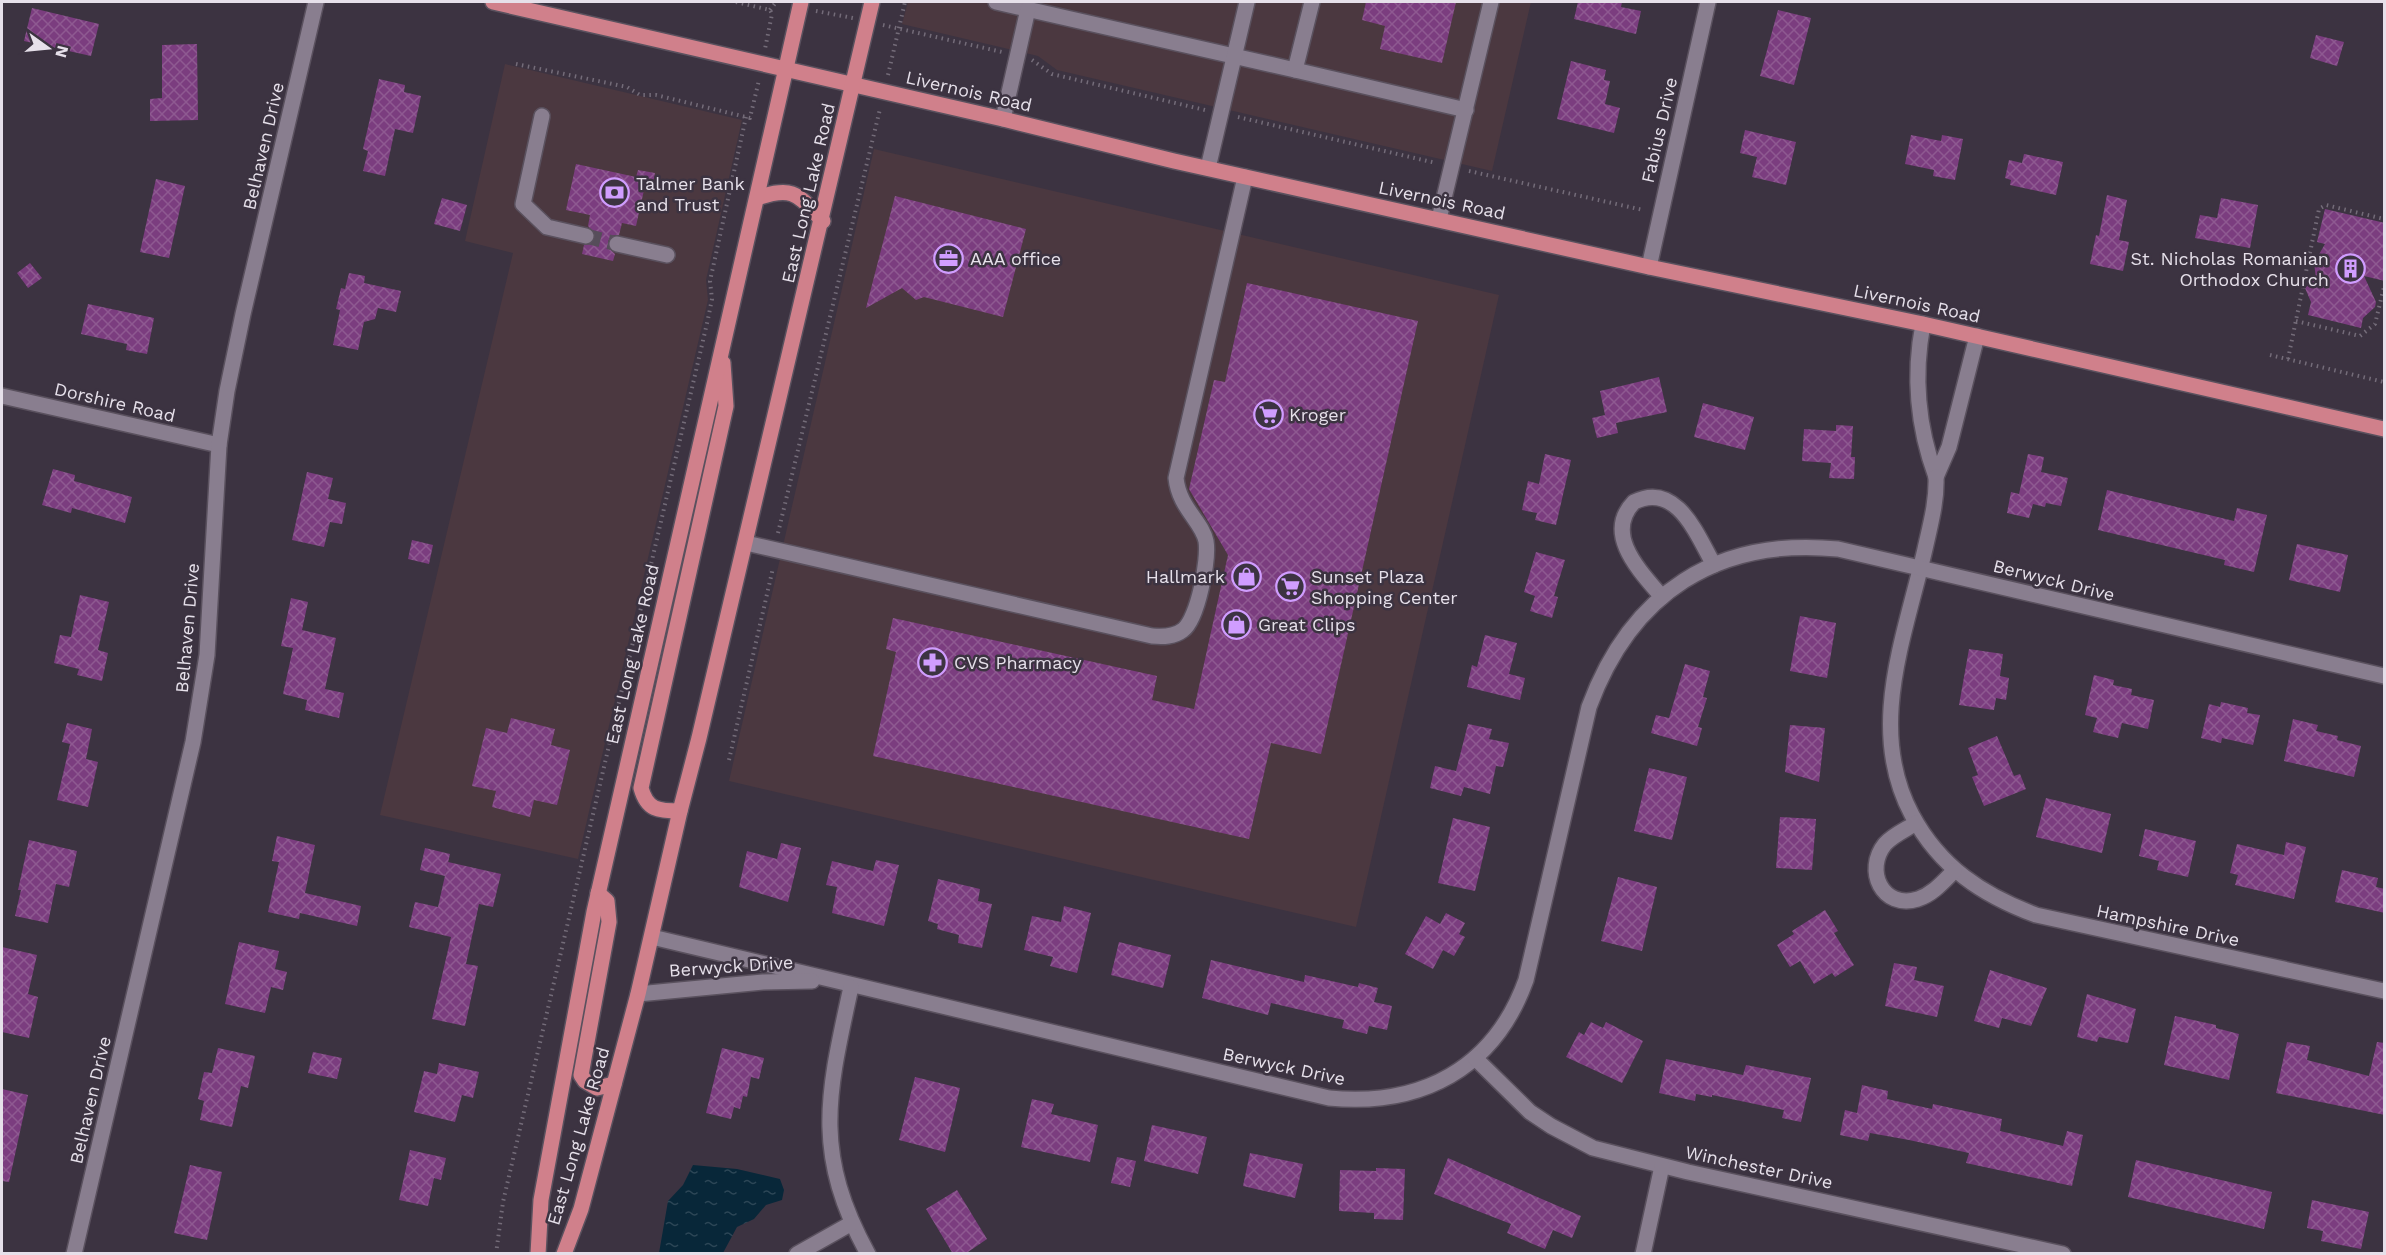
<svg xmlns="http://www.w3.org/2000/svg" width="2386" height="1255" viewBox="0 0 2386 1255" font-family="'Work Sans',sans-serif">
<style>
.commercial{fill:#4b3840}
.water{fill:url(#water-ripples)}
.building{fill:url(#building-cross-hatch)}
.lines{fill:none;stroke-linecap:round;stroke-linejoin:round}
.minor-tunnel{stroke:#564d5a;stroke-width:15;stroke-dasharray:15 8;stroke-linecap:butt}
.minor-casing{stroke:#5a515e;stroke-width:18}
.major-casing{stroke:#5a515e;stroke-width:18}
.path{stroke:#746c79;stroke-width:4;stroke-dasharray:1.5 4.5;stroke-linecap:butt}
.minor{stroke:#897e8f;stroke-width:15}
.major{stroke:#d0808b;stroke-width:15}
.labels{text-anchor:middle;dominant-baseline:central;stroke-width:5;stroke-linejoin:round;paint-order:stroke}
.street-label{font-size:18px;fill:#e6e0ea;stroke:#3c3341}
.poi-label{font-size:18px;fill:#e6e0ea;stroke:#3c3341;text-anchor:start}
</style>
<defs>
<pattern id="water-ripples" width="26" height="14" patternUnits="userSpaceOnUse" patternTransform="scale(1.5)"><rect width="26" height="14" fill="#082739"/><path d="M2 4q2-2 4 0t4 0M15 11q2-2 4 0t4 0" fill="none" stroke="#2c4656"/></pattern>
<pattern id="building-cross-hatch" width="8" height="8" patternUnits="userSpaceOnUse" patternTransform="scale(1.5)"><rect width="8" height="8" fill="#7b3d7f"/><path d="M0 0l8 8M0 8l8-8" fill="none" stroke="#8e5991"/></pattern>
</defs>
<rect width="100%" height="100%" fill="#3c3341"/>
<g class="commercial">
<path d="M908,2H1531L1492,171L1057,70L1038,56L902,24Z"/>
<path d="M505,64L742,120L706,280L708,300L578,859L380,815L513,253L465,241Z"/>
<path d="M874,149L1499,295L1356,927L729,781Z"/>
</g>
<path class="water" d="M693,1165L737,1169L780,1179L784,1190L782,1200L766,1205L754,1219L737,1227L723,1253H659L668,1201L683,1185Z"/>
<g class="building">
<path d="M1366,2H1456L1442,63L1380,49L1385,26L1362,20Z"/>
<path d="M1578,2H1622L1621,7L1641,11L1636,34L1574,19Z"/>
<path d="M32,8L99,24L91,56L24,41Z"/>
<path d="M1778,10L1811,18L1794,85L1760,76Z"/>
<path d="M2316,35L2344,42L2337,66L2310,58Z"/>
<path d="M197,44L198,120L150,121V99L162,98V45Z"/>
<path d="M1571,61L1606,70L1604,80L1610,81L1605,104L1620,108L1614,133L1557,119Z"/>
<path d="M379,79L405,85L404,92L421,96L413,133L395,129L385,176L363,171L368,151L363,149Z"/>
<path d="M1745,130L1796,142L1786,185L1752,177L1757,157L1740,153Z"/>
<path d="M1911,135L1941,141L1942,135L1963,139L1955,180L1933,176L1934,170L1905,164Z"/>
<path d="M2024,154L2063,162L2056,195L2010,185L2011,180L2005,178L2009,160L2022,163Z"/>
<path d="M576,164L636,177L638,170L655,173L651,192L644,190L636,226L622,223L619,235H614L608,241V247L615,254L613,261L582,254L584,245L593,243L595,234L588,226L590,215L566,210Z"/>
<path d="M156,179L185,186L169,258L140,252Z"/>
<path d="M2107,195L2127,200L2119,240L2129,242L2123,271L2090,264L2096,235L2099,236Z"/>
<path d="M895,196L1026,229L1003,317L924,297L916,300L902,288L866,308Z"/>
<path d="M442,198L467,205L460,231L434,224Z"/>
<path d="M2221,198L2258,205L2250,248L2195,238L2200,215L2217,218Z"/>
<path d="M2325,209L2385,223V281L2364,276L2376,302L2375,307L2363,318L2361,328L2308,315L2311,302L2305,288L2316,278L2314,263L2325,244L2317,242Z"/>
<path d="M30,263L42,278L28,288L17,273Z"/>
<path d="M349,273L365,276L364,283L401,291L396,312L378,308L375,319L364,322L358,350L333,345L340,310L336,309L341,288L345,289Z"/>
<path d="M1247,283L1418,321L1321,754L1271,743L1249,839L873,756L896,652L886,649L893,618L1157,676L1152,700L1194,709L1228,555L1189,489L1214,380L1225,382Z"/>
<path d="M88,304L154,318L147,354L126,350L127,344L81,334Z"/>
<path d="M1659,377L1667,412L1616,423L1618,433L1597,438L1592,418L1605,415L1600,391Z"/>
<path d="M1703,403L1754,417L1745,450L1694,437Z"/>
<path d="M1836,425L1853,426L1851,457H1855L1854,479L1829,478L1831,463L1802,461L1804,429L1836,431Z"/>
<path d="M1545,454L1571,460L1556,525L1535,520L1537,513L1522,510L1528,481L1539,484Z"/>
<path d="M2028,454L2044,457L2041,472L2068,478L2061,506L2046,503L2045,507L2033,504L2029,518L2007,513L2011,492L2019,494Z"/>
<path d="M53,469L75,475L74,481L132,497L125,523L72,508L71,513L42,505Z"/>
<path d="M307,472L333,478L328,499L346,503L342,524L330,522L324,547L292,540Z"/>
<path d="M2107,490L2234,521L2237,508L2267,515L2254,572L2224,565L2225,560L2098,530Z"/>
<path d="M412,540L433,545L429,564L408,559Z"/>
<path d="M2297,544L2348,555L2340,592L2289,580Z"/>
<path d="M1536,552L1565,560L1554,596L1558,597L1552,618L1530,611L1535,596L1524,592Z"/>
<path d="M80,595L109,602L98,650L108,653L102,681L77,675L79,669L54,663L60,635L71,637Z"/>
<path d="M291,598L308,602L302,630L336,638L325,689L344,693L339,718L305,710L307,700L283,694L293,648L281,646Z"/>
<path d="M1800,616L1836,623L1827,678L1790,671Z"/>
<path d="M1485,635L1517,643L1509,674L1525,678L1520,700L1467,687L1472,665L1477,667Z"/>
<path d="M1969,649L2003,654L2000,676L2009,678L2006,700L1996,698L1994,710L1959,705Z"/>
<path d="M1685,664L1710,671L1703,697L1707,698L1698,727L1702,728L1697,746L1651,733L1656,715L1669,718Z"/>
<path d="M2094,675L2114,680L2113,685L2132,689L2131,695L2154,700L2148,729L2122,723L2118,738L2093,732L2097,718L2085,715Z"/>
<path d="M2221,702L2248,708L2247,713L2260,715L2253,745L2222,738L2221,743L2201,738L2209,704L2220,707Z"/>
<path d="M511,718L555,729L551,745L570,750L557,805L534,800L530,817L492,807L496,791L472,786L486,728L507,733Z"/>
<path d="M2293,719L2318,725L2316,731L2338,736L2337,740L2361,746L2354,777L2284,761Z"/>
<path d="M67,723L92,729L86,759L98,762L88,807L57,800L70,744L62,742Z"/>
<path d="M1468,724L1492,729L1489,739L1509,743L1503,767L1496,766L1490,794L1464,787L1461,796L1430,788L1435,766L1456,771Z"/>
<path d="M1790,725L1825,728L1819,782L1785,772Z"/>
<path d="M1997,736L2014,776L2020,774L2026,789L1984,806L1972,777L1978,775L1968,748Z"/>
<path d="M1649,768L1687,777L1672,840L1634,831Z"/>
<path d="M2046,798L2111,814L2102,853L2036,837Z"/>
<path d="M1780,817L1816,819L1812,870L1776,868Z"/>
<path d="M1453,818L1490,827L1475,891L1438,883Z"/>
<path d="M2145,829L2196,841L2188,877L2157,870L2159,861L2139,856Z"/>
<path d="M277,836L315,845L305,893L361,906L357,926L300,913L299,919L268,912L279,862L272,861Z"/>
<path d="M29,840L77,851L69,887L56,884L48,923L15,916L21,890H18Z"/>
<path d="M2286,842L2306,847L2294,899L2235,885L2238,875L2230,873L2237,844L2284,855Z"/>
<path d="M781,843L801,848L788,902L739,887L747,851L777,859Z"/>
<path d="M425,848L450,854L445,876L420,870Z"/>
<path d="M876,860L899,865L884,926L832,913L837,887L826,885L832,861L873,871Z"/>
<path d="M448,862L501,874L493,907L479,904L466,964L478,966L465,1026L432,1019L451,937L409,927L415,902L438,907Z"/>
<path d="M2342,870L2378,878L2376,887L2385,889V913L2335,902Z"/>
<path d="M1618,877L1657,887L1642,951L1601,941Z"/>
<path d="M938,879L980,889L978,901L992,904L982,948L958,943L959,935L937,929L938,924L928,921Z"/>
<path d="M1064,906L1091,913L1077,973L1050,966L1053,957L1024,950L1032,916L1061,922Z"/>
<path d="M1825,910L1838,931L1834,933L1854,965L1835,977L1832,973L1814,984L1800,961L1790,967L1777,945L1794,934L1792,931Z"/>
<path d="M1446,913L1465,923L1459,934L1465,937L1454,956L1443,950L1433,969L1405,954L1426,916L1440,924Z"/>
<path d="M239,942L279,951L275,969L287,972L283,990L271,987L265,1013L225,1004Z"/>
<path d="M1119,942L1171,955L1163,988L1111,975Z"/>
<path d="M2,947L37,955L28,994L38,997L29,1038L2,1032Z"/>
<path d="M1211,960L1304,982L1305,975L1358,987L1359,983L1378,988L1374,1002L1392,1006L1387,1030L1369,1026L1367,1034L1342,1028L1344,1020L1271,1003L1268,1015L1202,998Z"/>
<path d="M1894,963L1917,967L1914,980L1944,986L1937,1017L1885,1006Z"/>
<path d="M1990,970L2047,988L2031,1026L2002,1018L1999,1028L1974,1021Z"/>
<path d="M2087,994L2136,1009L2128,1043L2099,1037L2097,1042L2077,1037Z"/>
<path d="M2175,1016L2216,1025V1028L2239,1034L2229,1080L2164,1065Z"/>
<path d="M1591,1022L1603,1028L1606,1022L1643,1041L1622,1083L1566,1057L1579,1032L1584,1035Z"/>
<path d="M2287,1042L2310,1046L2307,1060L2369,1076L2377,1042L2385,1043V1115L2276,1093Z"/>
<path d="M218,1048L255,1056L248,1088L241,1086L232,1127L200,1120L204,1101L198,1099L204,1072L212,1073Z"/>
<path d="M722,1048L764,1058L759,1079L751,1077L747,1097L743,1096L740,1109L734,1107L731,1119L706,1113Z"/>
<path d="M313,1052L342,1058L337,1079L308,1073Z"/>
<path d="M1666,1059L1743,1075L1746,1065L1811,1078L1801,1122L1782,1118L1784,1110L1712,1095V1097L1696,1094L1695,1101L1659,1093Z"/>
<path d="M439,1063L479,1072L473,1098L462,1095L455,1122L414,1112L424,1071L437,1074Z"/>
<path d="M915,1077L960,1088L945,1152L899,1140Z"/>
<path d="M1862,1085L1888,1091L1887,1099L1932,1109L1933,1104L2002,1119L2000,1131L2063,1146L2067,1131L2083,1135L2072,1186L1966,1163L1969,1153L1909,1140L1870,1133L1868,1141L1840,1135L1845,1110L1857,1113Z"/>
<path d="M2,1089L28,1095L9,1182L2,1181Z"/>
<path d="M1032,1099L1054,1104L1051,1114L1098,1125L1090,1162L1021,1147Z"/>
<path d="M1152,1125L1207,1137L1198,1174L1144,1161Z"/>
<path d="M410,1150L446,1158L441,1180L434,1178L428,1206L399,1200Z"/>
<path d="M1250,1153L1303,1164L1295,1198L1243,1186Z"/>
<path d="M1117,1157L1136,1161L1130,1187L1111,1183Z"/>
<path d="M1448,1158L1581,1216L1572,1238L1553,1230L1545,1249L1507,1233L1511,1224L1434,1194Z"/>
<path d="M2136,1160L2272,1192L2264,1229L2128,1197Z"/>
<path d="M190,1165L222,1172L207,1240L174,1233Z"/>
<path d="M1376,1168L1405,1169L1403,1220L1374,1219V1213L1339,1211L1340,1170L1376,1171Z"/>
<path d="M957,1190L987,1239L965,1254H953L926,1209Z"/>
<path d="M2312,1200L2369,1212L2361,1249L2321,1241L2323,1231L2307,1228Z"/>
</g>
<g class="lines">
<path class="minor-tunnel" d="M586,236L617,244"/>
<defs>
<g id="minor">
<path d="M996,2L1295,70"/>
<path d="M1312,2L1295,70L1466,110"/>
<path d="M542,116L523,204L547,227L586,236"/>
<path d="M1003,119L1028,9"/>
<path d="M1208,168L1247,2"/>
<path d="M1439,219L1491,2"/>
<path d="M617,244L667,255"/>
<path d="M1649,267L1708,2"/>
<path d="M1923,324C1913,376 1918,428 1936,477L1949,447L1977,336"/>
<path d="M2,396L219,445"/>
<path d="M1936,477C1937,502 1930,526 1925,549C1905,637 1866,729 1912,815C1940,867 1982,895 2036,915L2384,991"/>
<path d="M746,543L1152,636C1163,637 1174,637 1183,630C1198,619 1209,559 1206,541C1202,521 1179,508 1176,478L1245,177"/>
<path d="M1662,597C1640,571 1603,534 1634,502C1677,481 1697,535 1714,565"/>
<path d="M1916,823C1907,829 1893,835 1885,844C1864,870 1882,910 1918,899C1933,894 1943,882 1954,871"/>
<path d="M652,937L1329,1098C1421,1107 1494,1069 1526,980L1589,707C1631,593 1717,537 1838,549L2384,676"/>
<path d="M851,987C828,1093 812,1152 868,1254"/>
<path d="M638,994L763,982L812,981"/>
<path d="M1475,1058L1530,1112L1551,1126L1593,1148L1688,1172L2063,1254"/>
<path d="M74,1254L193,742L207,655L219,445L227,391L243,314L316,2"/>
<path d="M797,1254L852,1223"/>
<path d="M1643,1254L1662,1166"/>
</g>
<g id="major">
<path d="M493,2L1003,119L1174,161L1649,267L1923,324L2384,429"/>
<path d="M757,198C794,185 798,195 823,221"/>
<path d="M680,811C658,811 647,810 641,788L726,406L723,363"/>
<path d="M598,893L607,901L609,922L581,1075L585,1081L597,1088L614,1084"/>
<path d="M538,1254L541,1200L594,912L801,2"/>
<path d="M564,1254L581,1209L638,994L680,811L699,738L872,2"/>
</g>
</defs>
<use href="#minor" class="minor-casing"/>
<use href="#major" class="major-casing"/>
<g class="path">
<path d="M736,2L770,10L772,14L765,49"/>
<path d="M770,10L776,2"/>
<path d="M816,11L853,18"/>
<path d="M883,25L1002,52"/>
<path d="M1032,60L1052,74L1205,110"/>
<path d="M516,64L627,87L640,95H656L750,118L759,80"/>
<path d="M888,75L905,2"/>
<path d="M1238,117L1436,163"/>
<path d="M1469,171L1643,210"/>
<path d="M2296,321L2360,336L2375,324L2384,287"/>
<path d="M2270,355L2384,382"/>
<path d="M2288,359L2319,209L2326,205L2384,219"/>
<path d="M778,533L880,109"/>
<path d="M729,760L773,568"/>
<path d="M496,1254L503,1202L708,319L712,299L710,281L746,117"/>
</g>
<use href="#minor" class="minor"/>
<use href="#major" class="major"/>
</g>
<defs>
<symbol id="bank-ring" viewBox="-11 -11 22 22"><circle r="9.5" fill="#3c3341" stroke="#d09dff" stroke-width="1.5"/><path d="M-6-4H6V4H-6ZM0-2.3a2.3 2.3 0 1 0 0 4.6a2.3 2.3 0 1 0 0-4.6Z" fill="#d09dff"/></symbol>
<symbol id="office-ring" viewBox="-11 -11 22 22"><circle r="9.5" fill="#3c3341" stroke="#d09dff" stroke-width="1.5"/><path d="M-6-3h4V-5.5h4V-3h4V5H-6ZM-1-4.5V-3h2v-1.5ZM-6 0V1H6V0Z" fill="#d09dff"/></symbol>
<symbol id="building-ring" viewBox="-11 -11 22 22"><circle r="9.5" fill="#3c3341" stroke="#d09dff" stroke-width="1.5"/><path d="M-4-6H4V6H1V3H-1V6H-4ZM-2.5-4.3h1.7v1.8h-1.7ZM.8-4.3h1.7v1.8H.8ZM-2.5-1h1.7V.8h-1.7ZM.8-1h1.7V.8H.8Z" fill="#d09dff"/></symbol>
<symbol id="supermarket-ring" viewBox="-11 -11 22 22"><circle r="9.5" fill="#3c3341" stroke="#d09dff" stroke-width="1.5"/><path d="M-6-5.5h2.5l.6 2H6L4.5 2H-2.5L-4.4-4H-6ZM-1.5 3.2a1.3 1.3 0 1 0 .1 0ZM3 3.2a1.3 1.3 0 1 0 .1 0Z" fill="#d09dff"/></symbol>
<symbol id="shop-ring" viewBox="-11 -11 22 22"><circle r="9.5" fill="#3c3341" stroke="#d09dff" stroke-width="1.5"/><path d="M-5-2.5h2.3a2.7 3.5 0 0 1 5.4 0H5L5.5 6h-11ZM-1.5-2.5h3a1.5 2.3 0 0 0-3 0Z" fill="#d09dff"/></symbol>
<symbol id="pharmacy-ring" viewBox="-11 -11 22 22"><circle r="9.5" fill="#3c3341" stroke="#d09dff" stroke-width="1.5"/><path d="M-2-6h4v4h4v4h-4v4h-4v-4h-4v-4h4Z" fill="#d09dff"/></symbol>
</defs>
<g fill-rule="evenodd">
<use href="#bank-ring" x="598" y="176" width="33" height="33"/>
<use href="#office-ring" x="932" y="242" width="33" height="33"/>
<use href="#building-ring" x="2334" y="252" width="33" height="33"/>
<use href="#supermarket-ring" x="1252" y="398" width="33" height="33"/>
<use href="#shop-ring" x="1230" y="560" width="33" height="33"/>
<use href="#supermarket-ring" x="1274" y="570" width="33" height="33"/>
<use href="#shop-ring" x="1220" y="608" width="33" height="33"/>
<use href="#pharmacy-ring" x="916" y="646" width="33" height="33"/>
</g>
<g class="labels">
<g class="street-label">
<text transform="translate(969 91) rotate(13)">Livernois Road</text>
<text transform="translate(1659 130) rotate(-77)">Fabius Drive</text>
<text transform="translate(263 146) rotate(-77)">Belhaven Drive</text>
<text transform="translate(808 193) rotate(-77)">East Long Lake Road</text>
<text transform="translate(1442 200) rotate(12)">Livernois Road</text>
<text transform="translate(1917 303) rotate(12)">Livernois Road</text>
<text transform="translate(115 402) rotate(13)">Dorshire Road</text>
<text transform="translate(2054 580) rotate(14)">Berwyck Drive</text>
<text transform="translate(187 628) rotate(-85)">Belhaven Drive</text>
<text transform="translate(632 654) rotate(-77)">East Long Lake Road</text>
<text transform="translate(2168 925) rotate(12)">Hampshire Drive</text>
<text transform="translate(731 966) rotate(-4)">Berwyck Drive</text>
<text transform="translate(1284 1066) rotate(12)">Berwyck Drive</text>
<text transform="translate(90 1100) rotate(-77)">Belhaven Drive</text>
<text transform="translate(578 1136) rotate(-74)">East Long Lake Road</text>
<text transform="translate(1759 1167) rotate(12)">Winchester Drive</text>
</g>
<g class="poi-label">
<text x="636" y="183">Talmer Bank<tspan x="636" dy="21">and Trust</tspan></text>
<text x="970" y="258">AAA office</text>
<text x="2329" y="258" text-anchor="end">St. Nicholas Romanian<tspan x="2329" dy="21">Orthodox Church</tspan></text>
<text x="1289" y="414">Kroger</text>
<text x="1225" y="576" text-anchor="end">Hallmark</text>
<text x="1311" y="576">Sunset Plaza<tspan x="1311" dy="21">Shopping Center</tspan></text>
<text x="1258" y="624">Great Clips</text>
<text x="954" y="662">CVS Pharmacy</text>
</g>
</g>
<rect width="2386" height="1255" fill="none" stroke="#e6e0ea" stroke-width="6"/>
<g transform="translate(48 48) rotate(105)" stroke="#3c3341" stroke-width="4.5" paint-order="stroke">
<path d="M0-4.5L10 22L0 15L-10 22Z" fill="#e6e0ea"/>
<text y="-9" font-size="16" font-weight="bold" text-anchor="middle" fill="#e6e0ea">N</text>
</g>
</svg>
